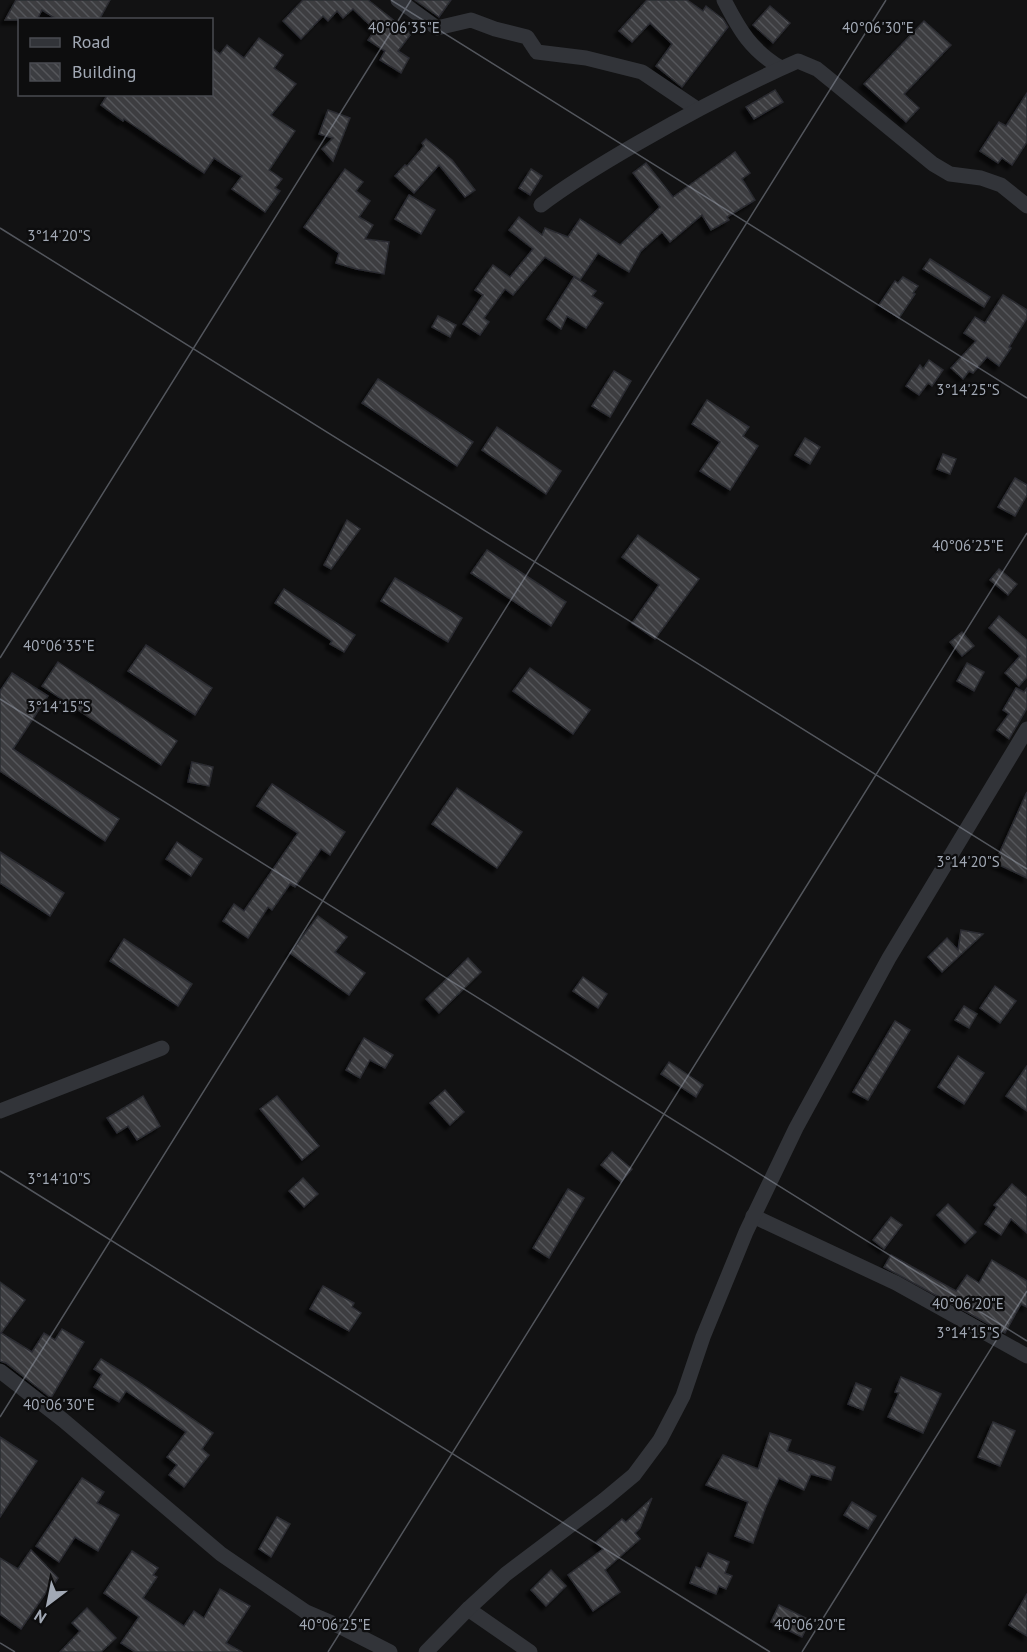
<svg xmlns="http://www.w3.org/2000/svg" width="1027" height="1652" viewBox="0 0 1027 1652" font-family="'PT Sans',sans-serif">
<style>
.building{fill:url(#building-back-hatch);stroke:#2b2c30;stroke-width:1.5;filter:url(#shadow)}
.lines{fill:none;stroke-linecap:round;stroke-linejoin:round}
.street{stroke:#323439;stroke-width:15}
.ticks{fill:none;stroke:#a2a9b5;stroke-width:1.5;stroke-opacity:0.45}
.ticks-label{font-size:15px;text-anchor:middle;fill:#a2a9b5;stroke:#0d0d0e;stroke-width:4.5;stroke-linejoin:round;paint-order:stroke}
</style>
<defs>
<pattern id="building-back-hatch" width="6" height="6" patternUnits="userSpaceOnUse" patternTransform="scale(1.5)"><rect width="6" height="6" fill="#3c3d41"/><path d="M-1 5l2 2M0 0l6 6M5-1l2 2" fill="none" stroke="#55565a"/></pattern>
<filter id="shadow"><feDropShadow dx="-4.5" dy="4.5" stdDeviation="1.5" flood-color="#0009"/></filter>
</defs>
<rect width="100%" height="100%" fill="#121213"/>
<g class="building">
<path d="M16,0H110L99,20H58L42,10L37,20H5Z"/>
<path d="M303,0H368L411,34L398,51L409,58L401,73L380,60L385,51L368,40L375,30L353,9L343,18L337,11L328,21L323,16L301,39L283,21Z"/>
<path d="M415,0H451L439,17Z"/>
<path d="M647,0H687L703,11L706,6L723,19L728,27L682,87L656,66L672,44L650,23L632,42L619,31Z"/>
<path d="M770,6L790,23L773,43L753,25Z"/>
<path d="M924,21L951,45L904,94L919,108L906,122L864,84Z"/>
<path d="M259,38L283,55L274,68L296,84L271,115L295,131L269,170L282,179L275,188L280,191L265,212L232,189L242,176L214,158L204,173L124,119L123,121L101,105L108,94H212V48L220,54L227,45L244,58Z"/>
<path d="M775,90L783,102L754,119L746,107Z"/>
<path d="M1027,93V142L1012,165L1002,158L998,163L980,151L999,122L1006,126Z"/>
<path d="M328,110L350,118L333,161L322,149L333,138L319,134Z"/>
<path d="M426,139L452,160L475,190L465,197L439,165L414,193L395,176L405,165L407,166L424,146L422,143Z"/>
<path d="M735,152L750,173L742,179L755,200L727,217L729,220L711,230L702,215L670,242L662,232L641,251L629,272L598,253L580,280L545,257L513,295L505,289L484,318L489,322L480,335L463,324L483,295L475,290L493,265L510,277L533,249L509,230L519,217L542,235L545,228L568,237L580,219L620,245L660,207L633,173L646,163L673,197Z"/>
<path d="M345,169L363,182L356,191L370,201L359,217L373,225L365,239L389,242L384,274L356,269L336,263L339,253L304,227Z"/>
<path d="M531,169L542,176L530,195L519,188Z"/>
<path d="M409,195L435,210L421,234L395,219Z"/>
<path d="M930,259L990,297L984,307L923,269Z"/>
<path d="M574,277L596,291L592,296L603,303L586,328L567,316L561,329L547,319Z"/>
<path d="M903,277L918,286L913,293L915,294L899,318L879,305L895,281L898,283Z"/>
<path d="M1003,295L1027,310V318L1009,347L1011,348L999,366L987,357L973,373L969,371L963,379L951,368L976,341L964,333L975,317L985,323Z"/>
<path d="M438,316L456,325L450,337L432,327Z"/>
<path d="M929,360L943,370L932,386L928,383L919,395L906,386L920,365L923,369Z"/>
<path d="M614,371L631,381L610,417L592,406Z"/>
<path d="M378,379L473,442L457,466L362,403Z"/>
<path d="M707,400L749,427L743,436L758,446L730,490L700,471L720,442L692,424Z"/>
<path d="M497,427L561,471L546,494L482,450Z"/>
<path d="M805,438L820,447L810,464L795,455Z"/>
<path d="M943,454L956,459L950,474L937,469Z"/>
<path d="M1015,478L1027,485V495L1015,516L998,507Z"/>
<path d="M347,520L360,529L331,569L324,565Z"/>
<path d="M638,535L699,579L655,639L632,623L659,585L622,557Z"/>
<path d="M487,550L566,602L551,626L471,573Z"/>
<path d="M999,569L1017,584L1008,595L990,580Z"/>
<path d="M395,578L462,618L448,642L381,601Z"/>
<path d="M284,589L355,635L344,652L330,644L332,641L275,603Z"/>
<path d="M999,616L1027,640V677L1019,686L1005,673L1020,656L989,628Z"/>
<path d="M962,632L974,646L962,656L950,642Z"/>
<path d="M146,645L212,688L195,715L128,671Z"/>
<path d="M58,662L177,741L161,765L42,686Z"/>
<path d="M967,663L984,672L974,691L957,681Z"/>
<path d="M530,668L590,710L573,734L513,691Z"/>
<path d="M12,673L48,696L13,749L119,819L105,841L0,771V691Z"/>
<path d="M1016,688L1024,692L1027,688V708L1009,739L997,730L1009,714L1003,710Z"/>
<path d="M192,762L213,767L209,786L188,782Z"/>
<path d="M272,784L345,832L330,855L321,849L295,887L290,884L272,910L268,907L248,938L223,921L234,904L244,911L298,833L257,806Z"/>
<path d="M457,788L522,832L497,868L432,824Z"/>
<path d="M1027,792V878L995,863Z"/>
<path d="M177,842L202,859L191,876L166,859Z"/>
<path d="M0,852L64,893L50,916L0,883Z"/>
<path d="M318,916L347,937L335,952L365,973L349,995L290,953Z"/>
<path d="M961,930L983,934L942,972L928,957L947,938L958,950Z"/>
<path d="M124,939L192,984L178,1006L110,961Z"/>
<path d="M468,958L481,972L439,1013L426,999Z"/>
<path d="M583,977L607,994L598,1008L573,991Z"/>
<path d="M995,986L1016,1001L1000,1023L980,1008Z"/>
<path d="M964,1006L977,1014L969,1028L955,1020Z"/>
<path d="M895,1021L910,1030L868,1100L853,1092Z"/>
<path d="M364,1038L393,1055L385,1068L370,1060L360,1078L346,1070Z"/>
<path d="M958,1056L984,1073L964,1104L938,1087Z"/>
<path d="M669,1062L703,1085L696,1097L661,1074Z"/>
<path d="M1027,1066V1111L1006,1096Z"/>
<path d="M445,1090L464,1112L450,1125L430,1103Z"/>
<path d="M143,1096L160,1126L137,1140L128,1126L117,1133L107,1118Z"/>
<path d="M277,1096L319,1146L302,1160L260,1109Z"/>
<path d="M612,1152L632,1169L621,1182L601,1165Z"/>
<path d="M303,1178L318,1194L304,1207L289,1191Z"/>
<path d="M1012,1184L1027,1197V1233L1011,1219L1001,1235L985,1224L997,1207L994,1205Z"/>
<path d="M568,1189L584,1198L549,1258L533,1248Z"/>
<path d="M948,1204L976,1232L965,1243L937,1215Z"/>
<path d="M891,1217L902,1225L884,1249L873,1240Z"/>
<path d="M891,1255L956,1291L967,1275L979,1283L992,1260L1027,1281V1307L1021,1304L1005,1333L884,1267Z"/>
<path d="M0,1282L25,1300L1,1333L32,1352L44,1333L55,1340L62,1329L84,1342L51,1398L6,1363L0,1361Z"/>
<path d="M323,1286L354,1303L352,1307L361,1313L349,1331L310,1309Z"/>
<path d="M101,1359L137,1381L213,1433L202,1449L209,1455L184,1487L169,1475L177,1465L167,1457L186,1432L126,1391L119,1402L94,1387L102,1374L94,1369Z"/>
<path d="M901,1377L941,1394L923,1433L888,1417L899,1393L895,1392Z"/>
<path d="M856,1383L871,1389L863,1410L848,1404Z"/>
<path d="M993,1422L1015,1431L1000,1466L978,1457Z"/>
<path d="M770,1433L791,1440L787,1451L835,1467L831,1480L811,1474L804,1490L779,1478L765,1509L753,1543L735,1536L748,1502L706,1485L723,1455L758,1469Z"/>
<path d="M0,1437L37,1461L0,1517Z"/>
<path d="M82,1478L104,1492L97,1503L119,1515L98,1551L75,1537L59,1562L36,1546Z"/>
<path d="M652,1498L640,1528L635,1533L640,1539L605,1570L620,1592L593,1611L568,1575L603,1549L596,1542L622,1519L626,1522Z"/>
<path d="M852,1502L876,1516L868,1529L844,1515Z"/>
<path d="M277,1517L290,1524L271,1557L259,1549Z"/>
<path d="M31,1550L58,1578L49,1592L47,1591L21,1629L0,1614V1558L18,1569Z"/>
<path d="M132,1551L158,1568L153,1575L157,1577L143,1598L184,1626L194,1611L204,1618L220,1589L250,1606L226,1643L242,1652H135L121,1643L139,1617L104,1593Z"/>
<path d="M708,1553L729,1562L725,1573L732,1576L726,1589L719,1586L716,1594L690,1583L696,1567L701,1569Z"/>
<path d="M551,1570L566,1586L546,1606L531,1590Z"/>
<path d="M1027,1594V1636L1009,1625Z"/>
<path d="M779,1605L810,1620L802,1637L771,1622Z"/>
<path d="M87,1608L116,1638L101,1652H60L80,1631L72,1623Z"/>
</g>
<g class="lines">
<g class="street">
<path d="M398,0L437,28L471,20L495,29L527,37L537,52L586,58L642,72L697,109"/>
<path d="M724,0C740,31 751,50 781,68"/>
<path d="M541,205C571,182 605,162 638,143C690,113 743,85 798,61L817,69L838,86L933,164L950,174L981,178L1001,185L1027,206"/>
<path d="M0,1111L162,1048"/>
<path d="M753,1216L896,1283L1027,1356"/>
<path d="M0,1371L63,1420L221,1554L306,1612L341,1627L390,1652"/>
<path d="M468,1609L530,1652"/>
<path d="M426,1652L468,1609L506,1574L604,1500L634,1475L660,1440L683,1396L703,1337L746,1232L796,1128L889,958L1027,729"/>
</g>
</g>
<path class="ticks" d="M391,0L1027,398M0,228L1027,869M0,658L411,0M0,699L1027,1341M0,1171L770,1652M0,1417L886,0M0,1643L15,1652M328,1652L1027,533M802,1652L1027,1291"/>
<g class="ticks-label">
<text x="404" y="33">40°06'35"E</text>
<text x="878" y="33">40°06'30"E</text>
<text x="59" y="241">3°14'20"S</text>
<text x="968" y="395">3°14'25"S</text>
<text x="968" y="551">40°06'25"E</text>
<text x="59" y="651">40°06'35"E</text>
<text x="59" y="712">3°14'15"S</text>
<text x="968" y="867">3°14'20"S</text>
<text x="59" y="1184">3°14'10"S</text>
<text x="968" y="1309">40°06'20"E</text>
<text x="968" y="1338">3°14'15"S</text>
<text x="59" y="1410">40°06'30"E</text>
<text x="335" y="1630">40°06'25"E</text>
<text x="810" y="1630">40°06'20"E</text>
</g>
<rect x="18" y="18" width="195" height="78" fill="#0d0d0e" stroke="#494b51" stroke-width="1.5"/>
<rect x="30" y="38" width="30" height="9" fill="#323439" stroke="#494b51" stroke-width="1.5"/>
<text x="72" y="48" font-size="18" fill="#a2a9b5">Road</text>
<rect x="30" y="63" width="30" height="18" fill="url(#building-back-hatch)" stroke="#494b51" stroke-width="1.5"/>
<text x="72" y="78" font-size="18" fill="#a2a9b5">Building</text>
<g transform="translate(48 1604) rotate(212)" stroke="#0d0d0e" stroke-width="4.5" paint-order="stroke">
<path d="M0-4.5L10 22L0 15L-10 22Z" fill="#a2a9b5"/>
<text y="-9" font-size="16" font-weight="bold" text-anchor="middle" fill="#a2a9b5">N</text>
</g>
</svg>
